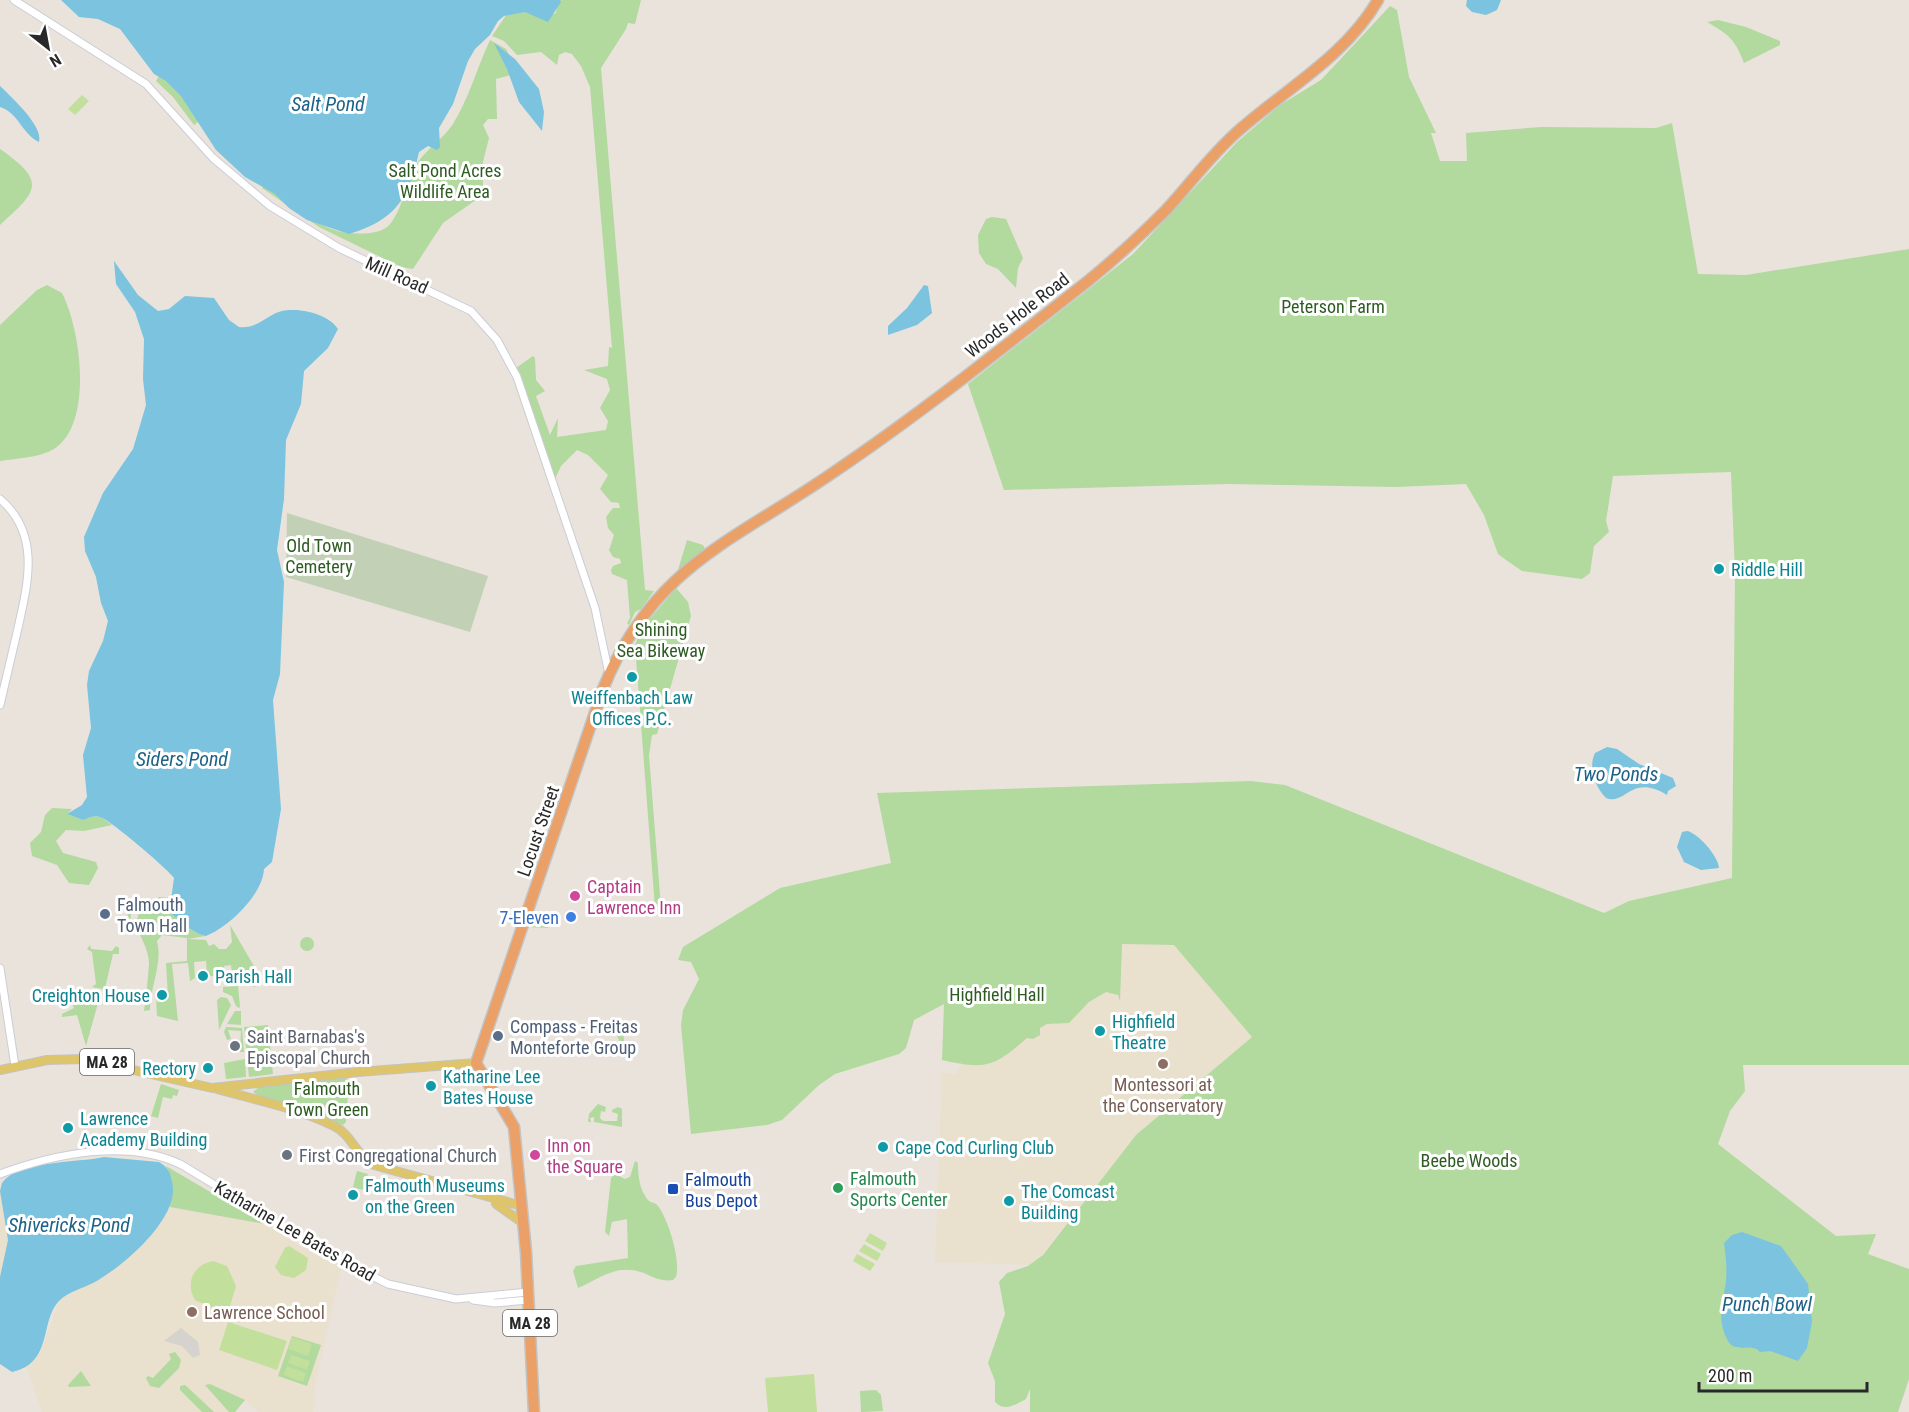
<svg xmlns="http://www.w3.org/2000/svg" width="1909" height="1412" viewBox="0 0 1909 1412" font-family="'Roboto Condensed',sans-serif">
<style>
.education{fill:#e9e0cd}
.green{fill:#b2d99e}
.cemetery{fill:#c2d0b5}
.pitch{fill:#c2df9b}
.plaza{fill:#d6d2ce}
.water{fill:#7bc3df}
.lines{fill:none;stroke-linecap:round;stroke-linejoin:round}
.minor-casing{stroke:#cacdd8;stroke-width:9}
.major-casing{stroke:#c3c3c3;stroke-width:10}
.highway-casing{stroke:#c3c3c3;stroke-width:13}
.minor{stroke:#fff;stroke-width:7}
.major{stroke:#dec56b;stroke-width:8}
.highway{stroke:#eaa066;stroke-width:10}
.culture-dot{fill:#0f9aa8;stroke:#fff;stroke-width:2}
.hotel-dot{fill:#d1479c;stroke:#fff;stroke-width:2}
.service-dot{fill:#5c6f8a;stroke:#fff;stroke-width:2}
.shop-dot{fill:#3f7fe0;stroke:#fff;stroke-width:2}
.worship-dot{fill:#6b7280;stroke:#fff;stroke-width:2}
.education-dot{fill:#8d6e63;stroke:#fff;stroke-width:2}
.leisure-dot{fill:#2e9e5b;stroke:#fff;stroke-width:2}
.transit-dot{fill:#1a4fb4;stroke:#fff;stroke-width:2}
.labels{text-anchor:middle;dominant-baseline:central;stroke-width:6;stroke-linejoin:round;paint-order:stroke}
.shield{fill:#fff;stroke:#686868;stroke-width:1.5}
.shield-label{font-size:16px;font-weight:bold;fill:#282828}
.park-label{font-size:18px;fill:#2d5b22;stroke:#fff}
.street-label{font-size:18px;fill:#282828;stroke:#fff}
.culture-label{font-size:18px;fill:#0d838f;stroke:#fff;text-anchor:start}
.hotel-label{font-size:18px;fill:#b23c85;stroke:#fff;text-anchor:start}
.service-label{font-size:18px;fill:#4e5e75;stroke:#fff;text-anchor:start}
.shop-label{font-size:18px;fill:#366cbe;stroke:#fff;text-anchor:end}
.worship-label{font-size:18px;fill:#5b616d;stroke:#fff;text-anchor:start}
.education-label{font-size:18px;fill:#785e54;stroke:#fff}
.leisure-label{font-size:18px;fill:#27864d;stroke:#fff;text-anchor:start}
.transit-label{font-size:18px;fill:#164399;stroke:#fff;text-anchor:start}
.water-label{font-size:20px;font-style:italic;fill:#1d6287;stroke:#fff}
</style>
<rect width="100%" height="100%" fill="#e9e3dc"/>
<g class="education">
<path d="M1121,944L1174,945L1252,1037L1136,1135L1034,1265L935,1262L942,1073L956,1075L960,1064L979,1066L999,1061L1037,1030L1047,1024L1069,1023L1089,1002L1106,992L1118,995L1119,999Z"/>
<path d="M0,1185L8,1240L0,1277Z"/>
<path d="M170,1207L265,1224L341,1269L316,1381L313,1412H259L245,1400L235,1412H42L26,1365L40,1353L60,1300L123,1263L146,1240Z"/>
</g>
<g class="green">
<path d="M560,0H641L635,24L628,23L626,29L601,68L645,590L654,591L641,609L635,612L629,625L627,623L630,618L627,580L612,574L611,570L613,566L621,563L620,559L613,557L609,550L614,535L608,528L606,517L613,508H620L619,503L611,502L600,489L608,475L588,455L577,450L561,466L555,479L516,368L533,356L535,358L536,380L545,391L536,396L550,435L558,418L557,437L606,430L608,421L600,408L610,390L607,379L584,370L608,366L609,347L612,348L590,87L581,66L572,54L565,52L559,55L557,65L541,52L517,55L504,41L492,36L509,11L555,14Z"/>
<path d="M1390,6L1397,10L1409,77L1436,133H1431L1440,161H1467L1466,133L1541,127L1656,128L1672,123L1698,274L1746,275L1909,249V1065H1743L1745,1091L1730,1111L1718,1144L1836,1236L1876,1234L1868,1254L1909,1269V1379L1898,1412H1030V1389L1026,1399C1015,1405 1005,1412 995,1402V1381L988,1363L1005,1314L999,1282L1007,1273L1028,1266L1043,1255L1136,1135L1252,1037L1174,945L1122,944L1120,1001L1118,995L1106,992L1089,1002L1069,1023L1047,1024L1040,1028V1035L1033,1039L1027,1038C994,1067 986,1070 942,1060L944,1004L914,1020L906,1048L899,1054L835,1074L819,1085L782,1120L767,1125L691,1134L681,1025L683,1010L699,979L691,962L678,960L683,947L780,888L891,863L877,793L1251,781L1285,785L1604,913L1629,901L1732,878L1735,574L1731,472L1613,476L1606,521L1609,532L1594,546L1590,573L1582,579L1522,571L1506,560L1498,554L1484,515L1466,484L1396,487L1227,484L1004,490L968,384L1133,254L1237,142L1280,105L1321,80Z"/>
<path d="M1718,20L1746,27L1780,41V45L1744,63C1735,39 1729,35 1707,22Z"/>
<path d="M490,40L506,49L519,73L496,79L497,119H488L483,125L489,138L483,162V195L443,223L413,269L401,267L319,227L262,188L268,181C300,210 322,238 370,233C379,232 388,229 393,220C404,203 406,182 416,165C425,150 443,139 453,124C469,98 477,68 490,40Z"/>
<path d="M161,73L202,119L194,125L173,97L156,81Z"/>
<path d="M0,149C49,183 36,192 0,225Z"/>
<path d="M992,217L1006,219L1023,258L1018,268L1016,288L998,269L986,264L979,253L978,235L986,219Z"/>
<path d="M47,285L62,293C81,330 94,424 54,449C39,458 17,458 0,461V325L37,290Z"/>
<path d="M687,540L703,545L705,549L678,570Z"/>
<path d="M676,588L688,602L691,616L657,734L652,735L649,755L661,908H655L635,645L641,629Z"/>
<path d="M52,808L72,809L67,814L83,820L92,816L101,817L112,825L84,831L66,830L56,841L63,853L96,862L98,868L89,885L69,883L57,865L32,856L30,843L41,832L45,815Z"/>
<path d="M159,897L172,898V901L160,906C178,915 186,931 206,936L187,939L206,940L209,946L214,944L219,949H226L232,942L230,925L258,973V985L254,987L246,982L233,984L231,965L224,966L226,980L216,981V977L207,975L206,961L194,962L195,978L190,981L188,963L172,964L178,1021L157,1016L156,998L157,1002H163L164,997H168L166,963L187,961V938L162,935L157,941C163,964 150,986 150,1010L144,1011C146,995 148,980 149,964C149,936 116,920 159,897Z"/>
<path d="M126,900L132,906L129,931L127,907L119,905H123Z"/>
<path d="M533,916L547,921L548,928L529,927Z"/>
<circle cx="307" cy="944" r="7"/>
<path d="M90,945L91,949L112,951L116,946L119,948V954H113L105,988L108,990L92,987L96,984L92,952L87,949Z"/>
<path d="M238,986L240,1007L239,1008L236,1006L232,996L223,992V987Z"/>
<path d="M78,994L100,996L86,1046L77,1015L62,1017V1014L74,1008L70,999L58,1001L57,997Z"/>
<path d="M221,997L227,998L231,1005L219,1030L217,1000Z"/>
<path d="M235,1011H241V1025L227,1024Z"/>
<path d="M618,1024L624,1037V1050L616,1034Z"/>
<path d="M268,1025L273,1074L249,1077L244,1027Z"/>
<path d="M226,1027L242,1028L244,1052H240L241,1031L228,1030L231,1039L227,1040L224,1032Z"/>
<path d="M245,1059L246,1077L226,1079L224,1063Z"/>
<path d="M346,1077L349,1080L346,1122L343,1125L259,1097L253,1092L260,1086Z"/>
<path d="M161,1084L179,1090L177,1096L173,1095L172,1099L163,1097L158,1118L151,1116Z"/>
<path d="M598,1104L606,1107L605,1112L601,1111L600,1118L603,1121H617L618,1114L612,1112V1110L618,1107L622,1109V1127L594,1122V1117L590,1118L591,1122H588L589,1114Z"/>
<path d="M635,1161L638,1163C638,1175 639,1188 647,1199C650,1203 655,1202 658,1206C668,1219 681,1260 676,1277L673,1280C660,1282 652,1276 641,1272C615,1264 599,1279 578,1288L573,1271L576,1266L628,1258L627,1219L612,1222L609,1236L605,1232L611,1178L615,1174L625,1179L630,1177Z"/>
<path d="M166,1166L265,1224L170,1207L172,1179Z"/>
<path d="M357,1171L368,1174L363,1190L353,1187Z"/>
<path d="M292,1336L321,1345L307,1386L278,1376Z"/>
<path d="M175,1352L181,1360L179,1368L159,1388L150,1386L146,1378L148,1376L153,1378L171,1359L169,1354Z"/>
<path d="M81,1371L91,1386L69,1387L68,1385Z"/>
<path d="M210,1384L245,1400L235,1412H229L205,1385Z"/>
<path d="M185,1385L214,1412H202L180,1390V1386Z"/>
<path d="M876,1390L881,1395L883,1411L861,1412L860,1391Z"/>
</g>
<path class="cemetery" d="M287,513L488,576L470,632L286,577Z"/>
<g class="pitch">
<path d="M82,95L89,101L75,115L68,109Z"/>
<path d="M870,1233L887,1243L883,1251L865,1241Z"/>
<path d="M864,1244L881,1254L877,1261L859,1251Z"/>
<path d="M289,1246L308,1258L306,1270L294,1278L281,1275L275,1267L285,1248Z"/>
<path d="M857,1254L875,1264L870,1271L853,1261Z"/>
<path d="M213,1261L227,1266L236,1286L230,1306L221,1311L195,1300C185,1283 193,1265 213,1261Z"/>
<path d="M228,1322L287,1341L277,1370L219,1350Z"/>
<path d="M292,1337L312,1344L308,1356L288,1349Z"/>
<path d="M291,1355L310,1361L307,1370L288,1363Z"/>
<path d="M287,1366L306,1373L303,1382L284,1375Z"/>
<path d="M814,1374L817,1412H768L765,1378Z"/>
</g>
<path class="plaza" d="M181,1328L198,1342L200,1355L193,1358L182,1346L164,1341Z"/>
<g class="water">
<path d="M61,0H560L561,2L548,22L525,12L504,16L498,21L490,35L475,49L468,61L453,104L439,128L440,147L437,150L428,146L419,152C409,198 396,220 349,234L307,220L289,208L275,194L245,177L216,150L181,96L166,81L154,74L120,29L98,19L79,17Z"/>
<path d="M1467,0H1501L1497,10L1486,15L1472,12L1466,6Z"/>
<path d="M494,43L515,59L539,89L544,112L542,131L519,102L507,69Z"/>
<path d="M0,86C10,96 44,126 39,142C21,133 19,113 0,107Z"/>
<path d="M114,261L138,295L158,311L169,309L185,296L214,298L229,320L239,327C258,329 266,315 282,311C299,307 329,314 338,329L328,348L304,371L301,404L286,440L284,499L277,550L284,582L280,674L273,700L281,809L272,862L264,869C263,894 229,927 206,936C186,931 178,915 160,907L171,900L174,878C168,869 109,819 100,817C93,815 89,818 83,820L67,814L82,805L87,797L83,755L91,728L87,685L89,671L103,641L108,621L101,603L96,577L85,551L84,537L103,493L133,449L146,405L143,379L144,339L135,312L116,284Z"/>
<path d="M924,285L928,286L932,313L917,325L888,335V326L907,308Z"/>
<path d="M1607,747L1617,749L1639,764L1673,778L1676,786L1668,791L1667,795C1631,773 1626,806 1606,798C1595,787 1588,767 1595,753Z"/>
<path d="M1687,831C1698,833 1718,856 1719,868L1701,870L1684,862L1677,847L1682,832Z"/>
<path d="M104,1157L159,1162C170,1168 172,1177 173,1189C174,1223 121,1268 93,1283C83,1288 68,1292 60,1300C39,1320 54,1363 12,1372L0,1364V1277L8,1240L0,1191L2,1183C18,1160 78,1163 104,1157Z"/>
<path d="M1742,1232L1781,1246L1808,1284L1812,1322L1807,1348L1798,1361L1770,1351L1760,1352C1752,1342 1735,1354 1728,1341C1716,1319 1723,1303 1726,1281C1727,1269 1726,1256 1724,1243L1732,1235Z"/>
</g>
<g class="lines">
<defs>
<g id="minor">
<path d="M14,0L146,84L213,158L270,206L339,248L471,311L497,340L517,377L595,608L609,674"/>
<path d="M0,499C41,534 28,583 18,628C12,654 6,680 0,705"/>
<path d="M0,968L15,1066"/>
<path d="M0,1174C54,1154 128,1138 182,1165L330,1255L388,1284L456,1299L528,1292"/>
<path d="M473,1300L495,1303L529,1300"/>
</g>
<g id="major">
<path d="M0,1070L47,1060L85,1059L212,1088L358,1072L476,1063"/>
<path d="M217,1089C256,1100 298,1108 334,1126C352,1135 356,1156 374,1165L522,1206"/>
<path d="M496,1204L523,1223"/>
</g>
<path id="highway" d="M534,1412L526,1252L514,1127L476,1063L603,689C652,567 732,542 831,474C920,414 1004,347 1088,281C1115,259 1141,235 1166,210C1190,184 1210,156 1237,132C1284,90 1345,57 1378,0"/>
</defs>
<use href="#minor" class="minor-casing"/>
<use href="#major" class="major-casing"/>
<use href="#highway" class="highway-casing"/>
<use href="#minor" class="minor"/>
<use href="#major" class="major"/>
<use href="#highway" class="highway"/>
</g>
<g class="culture-dot">
<circle cx="1719" cy="569" r="6"/>
<circle cx="632" cy="677" r="6"/>
<circle cx="203" cy="976" r="6"/>
<circle cx="162" cy="995" r="6"/>
<circle cx="1100" cy="1031" r="6"/>
<circle cx="208" cy="1068" r="6"/>
<circle cx="431" cy="1086" r="6"/>
<circle cx="68" cy="1128" r="6"/>
<circle cx="883" cy="1147" r="6"/>
<circle cx="353" cy="1195" r="6"/>
<circle cx="1009" cy="1201" r="6"/>
</g>
<g class="hotel-dot">
<circle cx="575" cy="896" r="6"/>
<circle cx="535" cy="1155" r="6"/>
</g>
<g class="service-dot">
<circle cx="105" cy="914" r="6"/>
<circle cx="498" cy="1036" r="6"/>
</g>
<circle class="shop-dot" cx="571" cy="917" r="6"/>
<g class="worship-dot">
<circle cx="235" cy="1046" r="6"/>
<circle cx="287" cy="1155" r="6"/>
</g>
<g class="education-dot">
<circle cx="1163" cy="1064" r="6"/>
<circle cx="192" cy="1312" r="6"/>
</g>
<circle class="leisure-dot" cx="838" cy="1188" r="6"/>
<rect class="transit-dot" x="667" y="1183" width="12" height="12" rx="3"/>
<g class="labels">
<g class="shield">
<rect x="80" y="1049" width="54" height="26" rx="4.5"/>
<rect x="503" y="1310" width="54" height="26" rx="4.5"/>
</g>
<g class="shield-label">
<text x="107" y="1062">MA 28</text>
<text x="530" y="1323">MA 28</text>
</g>
<g class="park-label">
<text x="445" y="170">Salt Pond Acres<tspan x="445" dy="21">Wildlife Area</tspan></text>
<text x="1333" y="306">Peterson Farm</text>
<text x="319" y="545">Old Town<tspan x="319" dy="21">Cemetery</tspan></text>
<text x="661" y="629">Shining<tspan x="661" dy="21">Sea Bikeway</tspan></text>
<text x="997" y="994">Highfield Hall</text>
<text x="327" y="1088">Falmouth<tspan x="327" dy="21">Town Green</tspan></text>
<text x="1469" y="1160">Beebe Woods</text>
</g>
<g class="street-label">
<text transform="translate(397 275) rotate(24)">Mill Road</text>
<text transform="translate(1017 315) rotate(-38)">Woods Hole Road</text>
<text transform="translate(538 831) rotate(-71)">Locust Street</text>
<text transform="translate(295 1231) rotate(30)">Katharine Lee Bates Road</text>
</g>
<g class="culture-label">
<text x="1731" y="569">Riddle Hill</text>
<text x="632" y="697" text-anchor="middle">Weiffenbach Law<tspan x="632" dy="21">Offices P.C.</tspan></text>
<text x="215" y="976">Parish Hall</text>
<text x="150" y="995" text-anchor="end">Creighton House</text>
<text x="1112" y="1021">Highfield<tspan x="1112" dy="21">Theatre</tspan></text>
<text x="196" y="1068" text-anchor="end">Rectory</text>
<text x="443" y="1076">Katharine Lee<tspan x="443" dy="21">Bates House</tspan></text>
<text x="80" y="1118">Lawrence<tspan x="80" dy="21">Academy Building</tspan></text>
<text x="895" y="1147">Cape Cod Curling Club</text>
<text x="365" y="1185">Falmouth Museums<tspan x="365" dy="21">on the Green</tspan></text>
<text x="1021" y="1191">The Comcast<tspan x="1021" dy="21">Building</tspan></text>
</g>
<g class="hotel-label">
<text x="587" y="886">Captain<tspan x="587" dy="21">Lawrence Inn</tspan></text>
<text x="547" y="1145">Inn on<tspan x="547" dy="21">the Square</tspan></text>
</g>
<g class="service-label">
<text x="117" y="904">Falmouth<tspan x="117" dy="21">Town Hall</tspan></text>
<text x="510" y="1026">Compass - Freitas<tspan x="510" dy="21">Monteforte Group</tspan></text>
</g>
<g class="shop-label">
<text x="559" y="917">7-Eleven</text>
</g>
<g class="worship-label">
<text x="247" y="1036">Saint Barnabas's<tspan x="247" dy="21">Episcopal Church</tspan></text>
<text x="299" y="1155">First Congregational Church</text>
</g>
<g class="education-label">
<text x="1163" y="1084">Montessori at<tspan x="1163" dy="21">the Conservatory</tspan></text>
<text x="204" y="1312" text-anchor="start">Lawrence School</text>
</g>
<g class="leisure-label">
<text x="850" y="1178">Falmouth<tspan x="850" dy="21">Sports Center</tspan></text>
</g>
<g class="transit-label">
<text x="685" y="1179">Falmouth<tspan x="685" dy="21">Bus Depot</tspan></text>
</g>
<g class="water-label">
<text x="328" y="104">Salt Pond</text>
<text x="182" y="759">Siders Pond</text>
<text x="1616" y="774">Two Ponds</text>
<text x="69" y="1225">Shivericks Pond</text>
<text x="1767" y="1304">Punch Bowl</text>
</g>
</g>
<g transform="translate(48 48) rotate(149)" stroke="#ffffff" stroke-width="4.5" paint-order="stroke">
<path d="M0-4.5L10 22L0 15L-10 22Z" fill="#282828"/>
<text y="-9" font-size="16" font-weight="bold" text-anchor="middle" fill="#282828">N</text>
</g>
<path d="M1699 1382v9h168v-9" fill="none" stroke="#282828" stroke-width="3"/>
<text x="1708" y="1382" font-size="18" fill="#282828" stroke="#ffffff" stroke-width="4.5" paint-order="stroke">200 m</text>
</svg>
